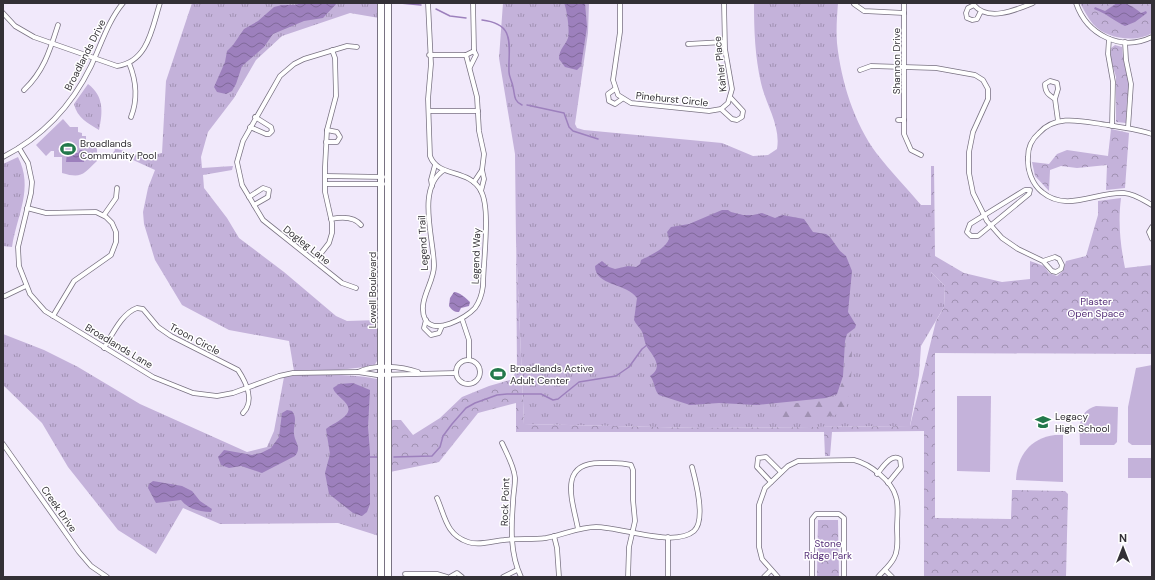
<svg xmlns="http://www.w3.org/2000/svg" width="1155" height="580" viewBox="0 0 1155 580" font-family="'DM Sans',sans-serif">
<style>
.grass{fill:url(#grass-tufts)}
.forest{fill:url(#forest-firs)}
.park{fill:url(#park-crowns)}
.garden{fill:#c4b2da}
.water{fill:url(#water-waves)}
.lines{fill:none;stroke-linecap:round;stroke-linejoin:round}
.stream{stroke:#9d80bd;stroke-width:1.5}
.minor-casing{stroke:#797282;stroke-width:5.5}
.secondary-casing{stroke:#797282;stroke-width:8}
.minor{stroke:#fff;stroke-width:4}
.secondary{stroke:#fff;stroke-width:6}
.labels{text-anchor:middle;dominant-baseline:central;stroke-width:3;stroke-linejoin:round;paint-order:stroke}
.street-label{font-size:10px;fill:#333036;stroke:#fff}
.poi-label{font-size:10px;fill:#333036;stroke:#fff;text-anchor:start}
.park-label{font-size:10px;fill:#552e78;stroke:#fff}
</style>
<defs>
<pattern id="grass-tufts" width="24" height="20" patternUnits="userSpaceOnUse"><rect width="24" height="20" fill="#c4b2da"/><path d="M3 7l-1-3M5 7V3M7 7l1-3M15 17l-1-3M17 17v-4M19 17l1-3" fill="none" stroke="#a091b2"/></pattern>
<pattern id="forest-firs" width="22" height="20" patternUnits="userSpaceOnUse"><rect width="22" height="20" fill="#c4b2da"/><path d="M5 1l3.5 6h-7zM16 11l3.5 6h-7z" fill="#a091b2"/></pattern>
<pattern id="park-crowns" width="20" height="18" patternUnits="userSpaceOnUse"><rect width="20" height="18" fill="#c4b2da"/><path d="M2 6a3 3 0 1 1 6 0M12 15a3 3 0 1 1 6 0" fill="none" stroke="#a091b2"/></pattern>
<pattern id="water-waves" width="16" height="10" patternUnits="userSpaceOnUse"><rect width="16" height="10" fill="#9d80bd"/><path d="M0 5q4-4 8 0t8 0" fill="none" stroke="#81699a"/></pattern>
</defs>
<rect width="100%" height="100%" fill="#f1e9fb"/>
<g class="grass">
<path d="M192,3H379V18L350,13L282,36L256,60L234,98L208,132L201,157L202,168L233,166L232,170L203,175L204,188L227,218L239,238L284,272L336,316L347,321L378,320L377,361L374,366L338,370L294,371L289,341L229,330L182,305L155,260L144,224L143,212L148,188L155,170L120,154H112L115,150L114,148L145,157L162,153L166,81Z"/>
<path d="M503,3H589L588,33L575,124L577,128L584,130L722,143L753,156L768,155L777,149C781,126 766,105 761,83C755,56 754,31 754,3H838C837,16 836,30 837,43C841,81 854,123 877,154C891,172 907,188 921,205H931V272L945,286L944,307L921,346L919,375L910,426L701,428L524,424L516,242L515,154L499,58Z"/>
<path d="M88,84C104,96 103,112 99,130C88,123 77,118 74,104Z"/>
<path d="M18,157C34,188 17,215 12,247L3,246V164Z"/>
<path d="M3,334L44,350L78,367L140,404L247,452L267,447L274,431L284,377C307,373 354,374 377,379L378,380L379,536L338,523L220,524L183,508L156,554L118,530L68,467L42,423L3,385Z"/>
</g>
<path class="forest" d="M851,333C853,359 852,384 846,410C827,422 798,417 776,417L775,410L779,405L827,400L837,395L844,378L847,334Z"/>
<g class="park">
<path d="M1080,3H1152V33C1136,43 1106,39 1093,24C1088,18 1084,10 1080,3Z"/>
<path d="M1115,45L1122,47L1123,58L1129,76L1130,89L1127,101L1126,123L1116,122V77L1111,60V48Z"/>
<path d="M1111,129L1129,133L1125,188L1106,190L1107,165L1077,168L1061,166L1050,170L1049,191L1035,176L1032,162L1049,164L1057,154L1067,150L1108,156Z"/>
<path d="M931,166H934L935,256L964,273L985,278L1002,282L1030,279V261L1044,266L1049,273L1057,276L1063,271L1066,261L1086,256L1098,215V201L1121,198C1118,222 1120,243 1125,268L1152,265V354L935,353V518L1011,519L1012,490L1065,491L1068,494L1066,577H924V431L832,432L830,456H825L824,432H516V403L478,413L439,462L390,472L391,420H401L413,435L440,418L462,397L489,386L510,380L517,371L516,242L524,424L701,428L910,426L936,321L944,307L945,286L931,272Z"/>
<path d="M818,520H838L839,577H817Z"/>
</g>
<g class="garden">
<path d="M63,119L70,127H78V132L82,133V136H86V141L97,146V161C83,174 82,179 62,173V157H54V151H51L46,156L36,145Z"/>
<path d="M1152,365V445H1132L1128,442V407L1136,368Z"/>
<path d="M957,396H991L990,472L957,471Z"/>
<path d="M1096,406L1118,407L1117,442L1114,445H1080C1080,429 1076,412 1096,406Z"/>
<path d="M1055,435H1063V482L1016,480C1017,456 1030,438 1055,435Z"/>
<rect x="1128" y="458" width="24" height="20"/>
</g>
<g class="water">
<path d="M302,3H337L323,18L304,21L273,34L264,47L242,66L236,84L232,91L226,94L217,92L214,87L225,62L227,51L233,45L244,29L258,21L274,7L282,5H295Z"/>
<path d="M564,3H585L587,27L581,66L577,70L565,67L559,59C559,49 565,46 568,38C570,32 567,9 564,3Z"/>
<path d="M1117,3C1129,3 1132,6 1141,13L1146,11L1147,13L1135,22L1125,26C1114,21 1106,13 1094,9L1095,7L1105,11Z"/>
<path d="M80,150H84V162H66L67,153H78Z"/>
<path d="M722,210H728L731,212L743,215H753L762,213L775,218L782,215L804,219L813,232L826,234L830,237L840,251L846,256L852,271L848,312L856,325L855,328L847,334L845,341L843,376L837,394L826,398L757,405L719,403L690,405L659,395C654,390 655,382 650,376C664,367 653,356 647,347C644,342 644,334 641,330C638,326 636,324 634,320L637,298C627,283 595,286 595,266L602,261L609,267L615,269L628,266L636,267L640,264L641,260C651,255 665,249 669,239L667,232L671,227L689,224Z"/>
<path d="M454,292C459,292 466,298 470,302L469,306L461,308L459,312C454,312 452,310 449,306L450,298Z"/>
<path d="M353,383L370,390L368,427L370,452V504L367,512L362,516L353,513L329,494L325,473L330,454L326,429C332,424 339,422 345,416C357,405 335,397 333,388L339,384Z"/>
<path d="M287,410L292,411C298,419 293,426 294,434C295,443 302,447 295,456L262,473L241,466L229,468L221,465L218,457L224,450L252,455L261,453L271,448L279,437L282,413Z"/>
<path d="M153,481L182,486L192,491L200,501L212,509L211,512C200,512 188,509 181,500L156,503L148,488L149,484Z"/>
</g>
<g class="lines">
<g class="stream">
<path d="M370,3H373"/>
<path d="M400,3L421,5"/>
<path d="M436,9L450,16L466,18"/>
<path d="M482,20C517,24 508,46 509,72C509,77 512,81 513,87C515,94 513,101 522,105"/>
<path d="M527,105L564,113L569,127L573,131L598,139"/>
<path d="M370,457H377"/>
<path d="M394,457L432,456L440,447L443,436L452,424L466,408L475,403L497,395L507,394H541L553,400L558,399L579,382L616,376L629,367L642,349L647,345"/>
</g>
<defs>
<g id="minor">
<path d="M428,3L431,64L428,99L430,156C438,178 469,168 481,191C491,209 483,263 483,286C482,294 480,301 475,308C466,318 434,336 425,319C417,301 434,283 434,266C434,239 416,188 444,170"/>
<path d="M620,3V32L613,80L618,95L631,103L709,111L721,109L732,119L737,120L742,117L743,111L731,98"/>
<path d="M904,3V134L911,150L921,155"/>
<path d="M1076,3C1087,35 1121,52 1152,37"/>
<path d="M854,4L864,11L904,13"/>
<path d="M981,11L977,19L972,20L967,18L966,13L968,8L974,5C988,22 1016,10 1033,3"/>
<path d="M3,13L15,26L34,37L117,66C148,62 152,28 160,3"/>
<path d="M1109,39L1108,54L1113,82L1112,126"/>
<path d="M1125,42L1126,60L1131,84L1128,128"/>
<path d="M688,44L724,42"/>
<path d="M429,55H466L474,51L473,3"/>
<path d="M466,55L477,97L479,131L484,154L482,170"/>
<path d="M129,63C136,80 138,99 131,117"/>
<path d="M470,67L476,55L474,51"/>
<path d="M860,70L871,66L936,68L975,75L983,80L988,89V99L973,132L969,152V173L973,193L987,221L1002,238L1018,249L1043,261L1052,271L1056,272L1061,269L1062,265L1059,259L1055,257L1043,261"/>
<path d="M615,89L608,94L609,101L615,104L622,99"/>
<path d="M24,90C44,71 50,50 58,25"/>
<path d="M1055,99C1049,95 1045,93 1045,84L1050,81L1057,83L1058,89L1055,99L1058,121"/>
<path d="M721,109L728,103L732,89L725,49L724,3"/>
<path d="M429,111H478"/>
<path d="M898,120H904"/>
<path d="M250,127L266,134H269L272,131L271,127L255,117"/>
<path d="M1152,134C1138,129 1123,128 1108,125C1084,122 1057,113 1039,133C1032,139 1028,148 1028,157C1027,170 1032,184 1042,192C1067,213 1097,191 1124,193C1135,194 1143,200 1152,205"/>
<path d="M326,142H337L340,137L337,132L327,130"/>
<path d="M19,148L28,163L32,182L31,193L18,247L19,266L30,294L45,311L153,377L193,393L217,396L233,393L279,376L293,373L358,372L377,375L456,373"/>
<path d="M3,157C42,137 72,105 91,66C101,45 108,21 123,3"/>
<path d="M326,176L383,177"/>
<path d="M474,182L482,170L484,179L481,191"/>
<path d="M326,184H383"/>
<path d="M432,186L431,180L435,165"/>
<path d="M1025,190H1030L1029,194L978,236H971L967,232L970,224Z"/>
<path d="M249,197L263,188L269,190L268,197L254,205"/>
<path d="M27,208L46,213L96,212L106,217L112,223L116,232V242L111,255L74,281L53,316"/>
<path d="M104,215L116,198L117,188"/>
<path d="M331,219C341,217 354,216 361,225"/>
<path d="M1152,227L1149,232L1152,239"/>
<path d="M315,261L329,243L332,233V223L325,192V167L327,130L336,96L335,58L332,50"/>
<path d="M356,288L342,283L263,220L242,185L237,162L243,141L280,76L294,64L304,59L347,46L357,47"/>
<path d="M5,296L26,286"/>
<path d="M462,319L469,340V360"/>
<path d="M426,320L424,328L431,335L439,333L442,326"/>
<path d="M104,348C112,335 122,313 137,308L143,309L158,327L171,336L238,370C246,382 255,401 243,413"/>
<circle cx="468" cy="372" r="12"/>
<path d="M358,372C374,364 401,366 418,372"/>
<path d="M502,443C507,454 514,466 515,478C515,487 513,495 513,503C511,528 510,554 521,577"/>
<path d="M3,444L79,552L91,566L107,577"/>
<path d="M877,474C883,467 891,453 900,459L901,467L888,483"/>
<path d="M771,482L757,467L758,458L766,457L781,472"/>
<path d="M437,498C445,516 446,535 468,542C479,546 493,541 504,540C518,538 532,540 546,538C563,535 579,527 596,527C622,527 674,548 694,531C706,520 696,482 692,467"/>
<path d="M578,529C573,502 557,463 600,463C610,463 621,462 631,465L633,470V500L635,521L629,547L628,577"/>
<path d="M554,536L557,548L559,577"/>
<path d="M668,537V577"/>
<path d="M885,570L892,577"/>
<path d="M405,574H437L447,577"/>
<path d="M450,577L457,573L462,577"/>
<path d="M503,577L517,570"/>
<path d="M764,577L771,570"/>
<path d="M778,577L762,559L759,547V505L765,488L788,466L798,461L854,460C870,464 892,481 896,497C899,507 897,518 897,528C897,538 899,549 894,558C890,566 883,571 878,577"/>
<path d="M812,577V519L816,514H839L844,518V577"/>
</g>
<g id="secondary">
<path d="M388,3V577"/>
<path d="M381,577V3"/>
</g>
</defs>
<use href="#minor" class="minor-casing"/>
<use href="#secondary" class="secondary-casing"/>
<use href="#minor" class="minor"/>
<use href="#secondary" class="secondary"/>
</g>
<defs>
<symbol id="stadium-bare" viewBox="-9 -9 18 18"><path d="M0-5a6.5 5 0 1 0 0 10a6.5 5 0 1 0 0-10ZM-3.5-1.8h7v3.6h-7Z" fill="#23784b" stroke="#fff" stroke-width="2.5" paint-order="stroke"/></symbol>
<symbol id="school-bare" viewBox="-9 -9 18 18"><path d="M0-5L7-2L0 1L-7-2ZM-4 1L0 2.5L4 1V4Q0 6-4 4Z" fill="#23784b" stroke="#fff" stroke-width="2.5" paint-order="stroke"/></symbol>
</defs>
<g fill-rule="evenodd">
<use href="#stadium-bare" x="57" y="138" width="22" height="22"/>
<use href="#stadium-bare" x="487" y="363" width="22" height="22"/>
<use href="#school-bare" x="1032" y="411" width="22" height="22"/>
</g>
<g class="labels">
<g class="street-label">
<text transform="translate(85 55) rotate(-63)">Broadlands Drive</text>
<text transform="translate(896 61) rotate(-90)">Shannon Drive</text>
<text transform="translate(720 64) rotate(-96)">Kahler Place</text>
<text transform="translate(672 99) rotate(6)">Pinehurst Circle</text>
<text transform="translate(423 243) rotate(-93)">Legend Trail</text>
<text transform="translate(307 245) rotate(38)">Dogleg Lane</text>
<text transform="translate(476 256) rotate(-88)">Legend Way</text>
<text transform="translate(372 290) rotate(-90)">Lowell Boulevard</text>
<text transform="translate(195 339) rotate(28)">Troon Circle</text>
<text transform="translate(119 346) rotate(31)">Broadlands Lane</text>
<text transform="translate(505 502) rotate(-88)">Rock Point</text>
<text transform="translate(59 509) rotate(55)">Creek Drive</text>
</g>
<g class="poi-label">
<text x="80" y="143">Broadlands<tspan x="80" dy="12">Community Pool</tspan></text>
<text x="510" y="368">Broadlands Active<tspan x="510" dy="12">Adult Center</tspan></text>
<text x="1055" y="416">Legacy<tspan x="1055" dy="12">High School</tspan></text>
</g>
<g class="park-label">
<text x="1096" y="301">Plaster<tspan x="1096" dy="12">Open Space</tspan></text>
<text x="828" y="543">Stone<tspan x="828" dy="12">Ridge Park</tspan></text>
</g>
</g>
<rect width="1155" height="580" fill="none" stroke="#333036" stroke-width="8"/>
<g transform="translate(1123 548)" stroke="#ffffff" stroke-width="3" paint-order="stroke">
<path d="M0-3L7 15L0 10L-7 15Z" fill="#333036"/>
<text y="-6" font-size="11" font-weight="bold" text-anchor="middle" fill="#333036">N</text>
</g>
</svg>
